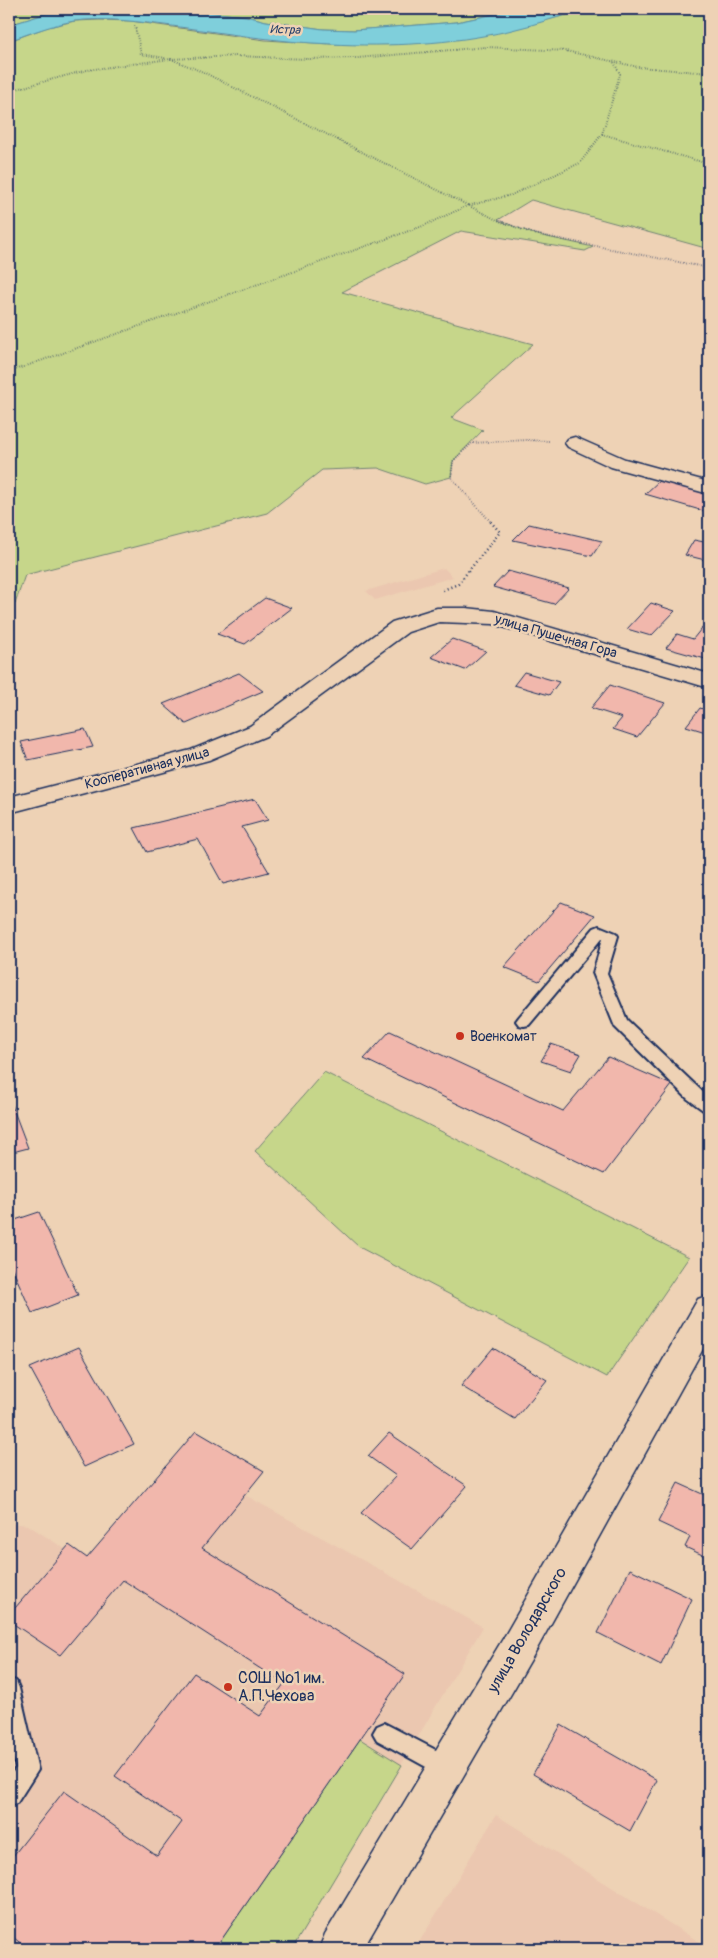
<svg xmlns="http://www.w3.org/2000/svg" width="718" height="1958" viewBox="0 0 718 1958" font-family="Pangolin,sans-serif">
<style>
.built{fill:#ebc7b0}
.green{fill:#c6d68a;stroke:#708274}
.water{fill:#7fcfdb;stroke:#578fa9}
.building{fill:#f1b7ac;stroke:#1b2f5e}
.lines{fill:none;stroke-linecap:round;stroke-linejoin:round}
.service-casing{stroke:#1b2f5e;stroke-width:4}
.minor-casing{stroke:#1b2f5e;stroke-width:3}
.path-far1{stroke:#1b2f5e;stroke-width:2;stroke-dasharray:0.5 2;stroke-linecap:butt}
.path{stroke:#1b2f5e;stroke-width:2.5;stroke-dasharray:1 3;stroke-linecap:butt}
.service{fill:#eed2b5;fill-rule:evenodd}
.minor{fill:#eed2b5;fill-rule:evenodd}
.poi-dot{fill:#c8321e;stroke:#eed2b5;stroke-width:2}
.labels{text-anchor:middle;dominant-baseline:central;stroke-width:5;stroke-linejoin:round;paint-order:stroke}
.far-water-label{font-size:12px;font-style:italic;fill:#253f6a;stroke:#eed2b5}
.street-label{font-size:14px;fill:#1b2f5e;stroke:#eed2b5}
.poi-label{font-size:14px;fill:#1b2f5e;stroke:#eed2b5;text-anchor:start}
.near-street-label{font-size:16px;fill:#1b2f5e;stroke:#eed2b5}
.near-poi-label{font-size:16px;fill:#1b2f5e;stroke:#eed2b5;text-anchor:start}
</style>
<rect width="100%" height="100%" fill="#eed2b5"/>
<filter id="ink" filterUnits="userSpaceOnUse"><feTurbulence type="fractalNoise" baseFrequency=".02" numOctaves="2"/><feDisplacementMap in="SourceGraphic" scale="10" xChannelSelector="R" yChannelSelector="G"/><feConvolveMatrix kernelMatrix="1 2 1 2 8 2 1 2 1" color-interpolation-filters="sRGB"/></filter>
<g filter="url(#ink)">
<g class="built">
<path d="M444,568L453,577L375,600L366,591Z"/>
<path d="M196,1431L264,1471L245,1495L483,1627L292,1949H9V1523L28,1525L65,1549L69,1545L88,1557Z"/>
<path d="M496,1815L709,1948V1949H415Z"/>
</g>
<g class="green">
<path d="M9,9H69L55,11L9,25Z"/>
<path d="M176,9H518L457,22L354,30L323,29L266,21L246,16Z"/>
<path d="M589,9H709V249L531,200L498,220L534,234L593,247L585,251L461,231L342,292L533,344L451,418L483,430L453,461L451,477L425,484L378,468L322,470L267,513L25,575L15,604L9,606V41L48,27L75,21L100,20L130,21L265,40L332,44H398L528,25Z"/>
<path d="M324,1072L689,1257L607,1377L359,1247L255,1151Z"/>
<path d="M360,1739L402,1765L292,1949H215Z"/>
</g>
<path class="water" d="M69,9H176L246,16L266,21L323,29L354,30L457,22L518,9H589C562,15 535,25 508,31C452,44 388,47 331,44C278,42 225,33 172,26C140,22 106,17 74,21C52,25 30,33 9,41V25L55,11Z"/>
<g class="building">
<path d="M660,480L709,494V510L707,512L645,494Z"/>
<path d="M529,524L602,541L592,556L513,540Z"/>
<path d="M694,540L709,543V561L685,555Z"/>
<path d="M508,571L569,588L554,604L493,587Z"/>
<path d="M265,598L292,608L245,644L217,634Z"/>
<path d="M651,603L675,611L651,636L627,629Z"/>
<path d="M709,619V660L666,648L677,634L693,639Z"/>
<path d="M452,639L486,651L465,670L431,657Z"/>
<path d="M524,672L559,682L549,695L514,685Z"/>
<path d="M239,673L263,691L186,724L163,704Z"/>
<path d="M610,685L665,703L637,737L613,729L622,718L591,708Z"/>
<path d="M700,708L709,711V733L686,726Z"/>
<path d="M85,729L93,747L28,760L21,742Z"/>
<path d="M255,799L268,820L242,827L269,872L223,884L198,839L147,852L134,828Z"/>
<path d="M561,902L595,915L539,981L504,967Z"/>
<path d="M390,1031L563,1111L608,1057L672,1085L604,1174L364,1059Z"/>
<path d="M551,1044L581,1054L571,1071L541,1061Z"/>
<path d="M9,1098L28,1148L9,1153Z"/>
<path d="M39,1212L78,1295L32,1313L9,1261V1222Z"/>
<path d="M79,1347L134,1444L84,1467L30,1368Z"/>
<path d="M493,1348L547,1380L515,1419L461,1386Z"/>
<path d="M196,1431L264,1471L202,1548L405,1674L215,1949H28L9,1934V1861L64,1791L157,1856L182,1822L115,1776L194,1673L260,1716L284,1684L123,1580L60,1655L9,1621V1615L69,1545L87,1558Z"/>
<path d="M389,1433L467,1486L412,1549L361,1513L396,1476L368,1456Z"/>
<path d="M678,1483L709,1497V1558L685,1547L690,1537L658,1522Z"/>
<path d="M630,1569L692,1599L661,1665L598,1633Z"/>
<path d="M561,1725L657,1780L630,1831L533,1774Z"/>
</g>
<g class="lines">
<defs>
<g id="service">
<path d="M599,926L616,933L618,936L607,973L627,1020L709,1098V1112L703,1110L688,1099L615,1027L593,973L603,938H602L529,1025L524,1026L519,1025L516,1021L519,1017L594,928Z"/>
<path d="M9,1678L16,1681L19,1688L38,1770L17,1803L9,1806V1777L16,1768L9,1735Z"/>
<path d="M384,1723L455,1760L458,1767L455,1774L447,1777L439,1774L377,1740L373,1733L377,1726Z"/>
</g>
<g id="minor">
<path d="M575,437L625,459L709,482V494L611,467L568,447L565,443L568,439Z"/>
<path d="M437,608H466L494,611L709,674V688L493,624L439,622L408,632L266,736L209,760L9,813V797L191,750L250,726L392,622Z"/>
<path d="M709,1295V1338L533,1656L363,1949H319L325,1934L507,1632L698,1299Z"/>
</g>
</defs>
<use href="#service" class="service-casing"/>
<use href="#minor" class="minor-casing"/>
<g class="path-far1">
<path d="M9,10L13,9"/>
<path d="M135,26L141,54L165,58"/>
<path d="M171,59L203,72L497,220L534,234L709,268"/>
<path d="M9,91L87,70L170,59L237,56L307,59L357,58L487,47L566,51L638,67L709,73"/>
<path d="M602,134L709,164"/>
<path d="M9,372L423,226L467,206L511,195L580,163L602,134L620,74L614,62"/>
<path d="M490,521L451,477L453,461L472,443L527,440L549,441"/>
</g>
<path class="path" d="M443,590L458,584L500,532L489,520"/>
<use href="#service" class="service"/>
<use href="#minor" class="minor"/>
</g>
</g>
<g class="poi-dot">
<circle cx="460" cy="1036" r="5"/>
<circle cx="228" cy="1687" r="5"/>
</g>
<g class="labels">
<g class="far-water-label">
<text transform="translate(285 30) rotate(2)">Истра</text>
</g>
<g class="street-label">
<text transform="translate(556 636) rotate(16)">улица Пушечная Гора</text>
<text transform="translate(147 768) rotate(-15)">Кооперативная улица</text>
</g>
<g class="poi-label">
<text x="470" y="1036">Военкомат</text>
</g>
<g class="near-street-label">
<text transform="translate(527 1630) rotate(-60)">улица Володарского</text>
</g>
<g class="near-poi-label">
<text x="238" y="1678">СОШ №1 им.<tspan x="238" dy="18">А.П.Чехова</tspan></text>
</g>
</g>
<rect width="718" height="1958" fill="none" stroke="#eed2b5" stroke-width="30"/>
<rect x="15" y="15" width="688" height="1928" fill="none" stroke="#1b2f5e" stroke-width="2" filter="url(#ink)"/>
</svg>
